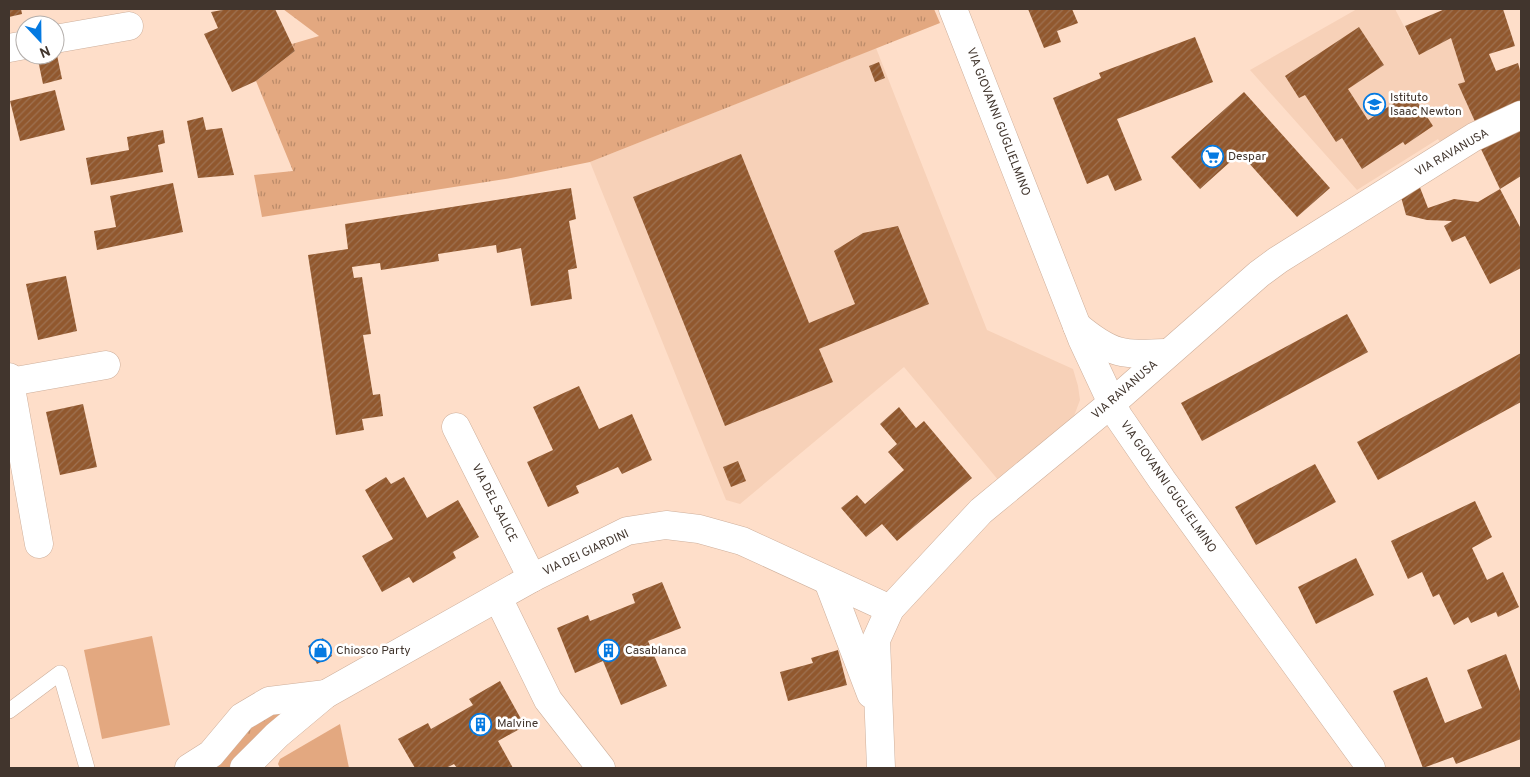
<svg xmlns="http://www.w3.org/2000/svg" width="1530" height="777" viewBox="0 0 1530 777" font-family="Overpass,sans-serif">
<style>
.built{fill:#f7d1b8}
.grass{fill:url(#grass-tufts)}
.park{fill:#e3a880}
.building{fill:url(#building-hatch)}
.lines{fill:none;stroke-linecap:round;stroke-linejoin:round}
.service-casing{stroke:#ceaf9b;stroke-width:16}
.minor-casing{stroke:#ceaf9b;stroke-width:29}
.service{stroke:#fff;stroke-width:15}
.minor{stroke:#fff;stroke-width:28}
.labels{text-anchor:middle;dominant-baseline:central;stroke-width:5;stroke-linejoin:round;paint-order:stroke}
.poi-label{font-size:12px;fill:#41352d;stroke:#fff;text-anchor:start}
.street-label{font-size:12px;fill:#41352d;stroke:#fff}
</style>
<defs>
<pattern id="grass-tufts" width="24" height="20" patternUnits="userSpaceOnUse" patternTransform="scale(1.25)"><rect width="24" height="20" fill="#e3a880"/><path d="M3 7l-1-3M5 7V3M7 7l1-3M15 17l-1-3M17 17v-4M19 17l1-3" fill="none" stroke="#ba8a69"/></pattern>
<pattern id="building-hatch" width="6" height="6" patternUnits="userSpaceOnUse" patternTransform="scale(1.25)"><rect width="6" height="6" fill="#91582e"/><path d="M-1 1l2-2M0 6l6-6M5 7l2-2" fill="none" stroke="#9e7252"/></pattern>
</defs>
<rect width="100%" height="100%" fill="#fedec9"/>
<g class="built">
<path d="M1357,9H1395L1419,55L1451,38L1465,82L1458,84L1477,126L1440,142L1438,139L1357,190L1250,70Z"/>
<path d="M876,48L987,330L1073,369L1078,386L1080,400L1074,416L1061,430L999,481L904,367L740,504L726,500L590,162Z"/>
</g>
<g class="grass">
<path d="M283,9H934L940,23L590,162L511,178L262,217L254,175L293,171L256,81L295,51L292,44L319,36Z"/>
<path d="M312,700L233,768H205L247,724Z"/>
</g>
<g class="park">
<path d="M152,636L170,725L102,739L84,650Z"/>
<path d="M340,724L349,768H280L278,764L280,759Z"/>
</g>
<g class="building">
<path d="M9,9H21L22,14L9,17Z"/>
<path d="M228,9H275L295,51L256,81L232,92L204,34L218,28L211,12Z"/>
<path d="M1028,9H1072L1078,23L1057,31L1061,42L1044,48Z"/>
<path d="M1445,9H1503L1515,46L1489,54L1496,71L1518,63L1521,74V103L1477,126L1458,84L1465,82L1451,38L1419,55L1405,26Z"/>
<path d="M1359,27L1384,65L1348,89L1368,120L1411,92L1433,126L1405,145L1403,142L1362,169L1342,138L1336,142L1305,95L1299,98L1285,76Z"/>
<path d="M1195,37L1213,82L1117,119L1142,180L1115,191L1108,175L1087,184L1053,98L1101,78L1099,73Z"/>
<path d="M57,55L62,79L43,84L38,60Z"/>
<path d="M879,62L885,78L875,82L869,66Z"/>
<path d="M55,90L65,130L20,141L10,101Z"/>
<path d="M1244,92L1330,188L1297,217L1240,153L1200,189L1171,157Z"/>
<path d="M203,117L206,130L222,128L234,175L198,178L187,121Z"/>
<path d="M1521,127V176L1500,189L1480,147Z"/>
<path d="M163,130L165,143L158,145L163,172L91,185L86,158L129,150L127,137Z"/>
<path d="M741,154L809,323L855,304L834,251L863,233L898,226L929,304L819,349L833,382L725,426L633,197Z"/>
<path d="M173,183L183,232L97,250L94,231L116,227L110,196Z"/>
<path d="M1419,185L1428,208L1454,199L1478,202L1500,189L1521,229V268L1490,284L1465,236L1452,242L1444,226L1452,221L1427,220L1406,215L1401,197Z"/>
<path d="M571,188L576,219L569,221L577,268L568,270L572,299L531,306L521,248L497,253L496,245L438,254L439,261L381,270L380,263L352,267L354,278L362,277L371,334L363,335L373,395L380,394L383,416L362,419L364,430L336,435L308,255L348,249L345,224Z"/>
<path d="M66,276L77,331L38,340L26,284Z"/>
<path d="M1347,314L1368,352L1202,441L1181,403Z"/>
<path d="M1521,353V402L1378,480L1357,442Z"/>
<path d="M579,386L599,429L632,414L652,460L622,474L618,467L576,486L579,493L548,507L527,462L553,450L533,407Z"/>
<path d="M83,404L97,467L60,475L46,412Z"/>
<path d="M899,407L916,428L924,421L972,478L897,541L882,524L866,537L841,508L857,495L865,504L904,470L888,452L897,444L880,424Z"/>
<path d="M738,461L746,481L731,487L723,467Z"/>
<path d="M1315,464L1336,502L1256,545L1235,507Z"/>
<path d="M386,477L391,484L404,477L427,518L458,500L479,537L453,552L456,558L413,583L409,577L382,592L362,556L393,539L365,490Z"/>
<path d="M1475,501L1492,537L1472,548L1487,580L1503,572L1519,607L1498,617L1496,612L1471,623L1468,617L1454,625L1439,594L1433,597L1422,572L1408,579L1391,541Z"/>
<path d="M1356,558L1374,595L1316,624L1298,587Z"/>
<path d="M662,582L681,628L648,641L667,686L621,705L603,661L575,673L557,628L588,615L590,621L635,603L632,594Z"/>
<path d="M323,638L332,656L317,664L308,646Z"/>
<path d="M838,650L847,685L788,701L780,672L813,663L811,658Z"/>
<path d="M1506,654L1521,694V739L1456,764L1453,757L1423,768L1393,691L1427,677L1445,723L1482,708L1467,670Z"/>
<path d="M500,681L525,726L498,741L513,768H457L454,764L446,768H415L398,739L428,723L431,729L473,705L469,699Z"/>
</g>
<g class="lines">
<defs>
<path id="service" d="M9,711L60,673L87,768"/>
<g id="minor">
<path d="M953,9L1082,339L1118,416L1162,480L1371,768"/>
<path d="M55,39L129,26"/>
<path d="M9,48L25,45"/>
<path d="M1077,326C1113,356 1123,355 1168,353"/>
<path d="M9,377L39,544"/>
<path d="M10,382L106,365"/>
<path d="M456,427L532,578"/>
<path d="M828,581L871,694"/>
<path d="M498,598L548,700L601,768"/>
<path d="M189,768L211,754L242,717L269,701L326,694"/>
<path d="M244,768L277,735L326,694L532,578L627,531L666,525L699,529L742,541L890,609"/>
<path d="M881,768L876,640L890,609L981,511L1112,403L1259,274L1278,260L1474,137L1521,115"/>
</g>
</defs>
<use href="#service" class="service-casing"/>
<use href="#minor" class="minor-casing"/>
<use href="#service" class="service"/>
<use href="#minor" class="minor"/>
</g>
<defs>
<symbol id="school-ring" viewBox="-11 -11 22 22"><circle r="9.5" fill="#fff" stroke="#057ae1" stroke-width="1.5"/><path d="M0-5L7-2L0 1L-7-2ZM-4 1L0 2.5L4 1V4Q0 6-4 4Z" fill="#057ae1"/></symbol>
<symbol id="supermarket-ring" viewBox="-11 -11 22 22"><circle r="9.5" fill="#fff" stroke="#057ae1" stroke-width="1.5"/><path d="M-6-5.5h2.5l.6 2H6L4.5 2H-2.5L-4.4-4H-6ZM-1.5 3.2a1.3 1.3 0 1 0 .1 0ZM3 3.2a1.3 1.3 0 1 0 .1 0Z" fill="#057ae1"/></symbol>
<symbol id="shop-ring" viewBox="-11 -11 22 22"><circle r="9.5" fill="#fff" stroke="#057ae1" stroke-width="1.5"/><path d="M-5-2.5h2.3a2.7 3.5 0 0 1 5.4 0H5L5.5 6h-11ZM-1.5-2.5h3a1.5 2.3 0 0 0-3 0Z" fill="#057ae1"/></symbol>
<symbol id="building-ring" viewBox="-11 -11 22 22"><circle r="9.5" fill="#fff" stroke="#057ae1" stroke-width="1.5"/><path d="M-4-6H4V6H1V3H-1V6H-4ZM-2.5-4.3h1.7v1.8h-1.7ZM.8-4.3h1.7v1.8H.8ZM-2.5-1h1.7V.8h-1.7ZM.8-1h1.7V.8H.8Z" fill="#057ae1"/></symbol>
</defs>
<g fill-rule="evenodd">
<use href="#school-ring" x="1362" y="92" width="25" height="25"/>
<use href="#supermarket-ring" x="1200" y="144" width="25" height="25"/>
<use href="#shop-ring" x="308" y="638" width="25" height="25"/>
<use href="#building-ring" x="596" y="638" width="25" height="25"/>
<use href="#building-ring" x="468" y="712" width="25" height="25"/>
</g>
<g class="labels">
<g class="poi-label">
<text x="1390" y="98">Istituto<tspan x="1390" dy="14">Isaac Newton</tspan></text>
<text x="1228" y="157">Despar</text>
<text x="336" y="651">Chiosco Party</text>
<text x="625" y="651">Casablanca</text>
<text x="497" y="724">Malvine</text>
</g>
<g class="street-label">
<text transform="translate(998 122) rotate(69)">VIA GIOVANNI GUGLIELMINO</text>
<text transform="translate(1452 153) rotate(-30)">VIA RAVANUSA</text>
<text transform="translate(1125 390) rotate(-41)">VIA RAVANUSA</text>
<text transform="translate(1168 487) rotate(55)">VIA GIOVANNI GUGLIELMINO</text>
<text transform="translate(494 503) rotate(63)">VIA DEL SALICE</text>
<text transform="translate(586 553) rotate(-25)">VIA DEI GIARDINI</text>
</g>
</g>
<rect width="1530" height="777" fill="none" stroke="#41352d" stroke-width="20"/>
<g transform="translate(40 40) rotate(158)"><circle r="24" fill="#ffffff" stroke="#b3aeab"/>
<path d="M0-4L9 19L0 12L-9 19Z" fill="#057ae1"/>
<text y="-8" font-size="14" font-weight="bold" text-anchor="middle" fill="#41352d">N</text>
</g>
</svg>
